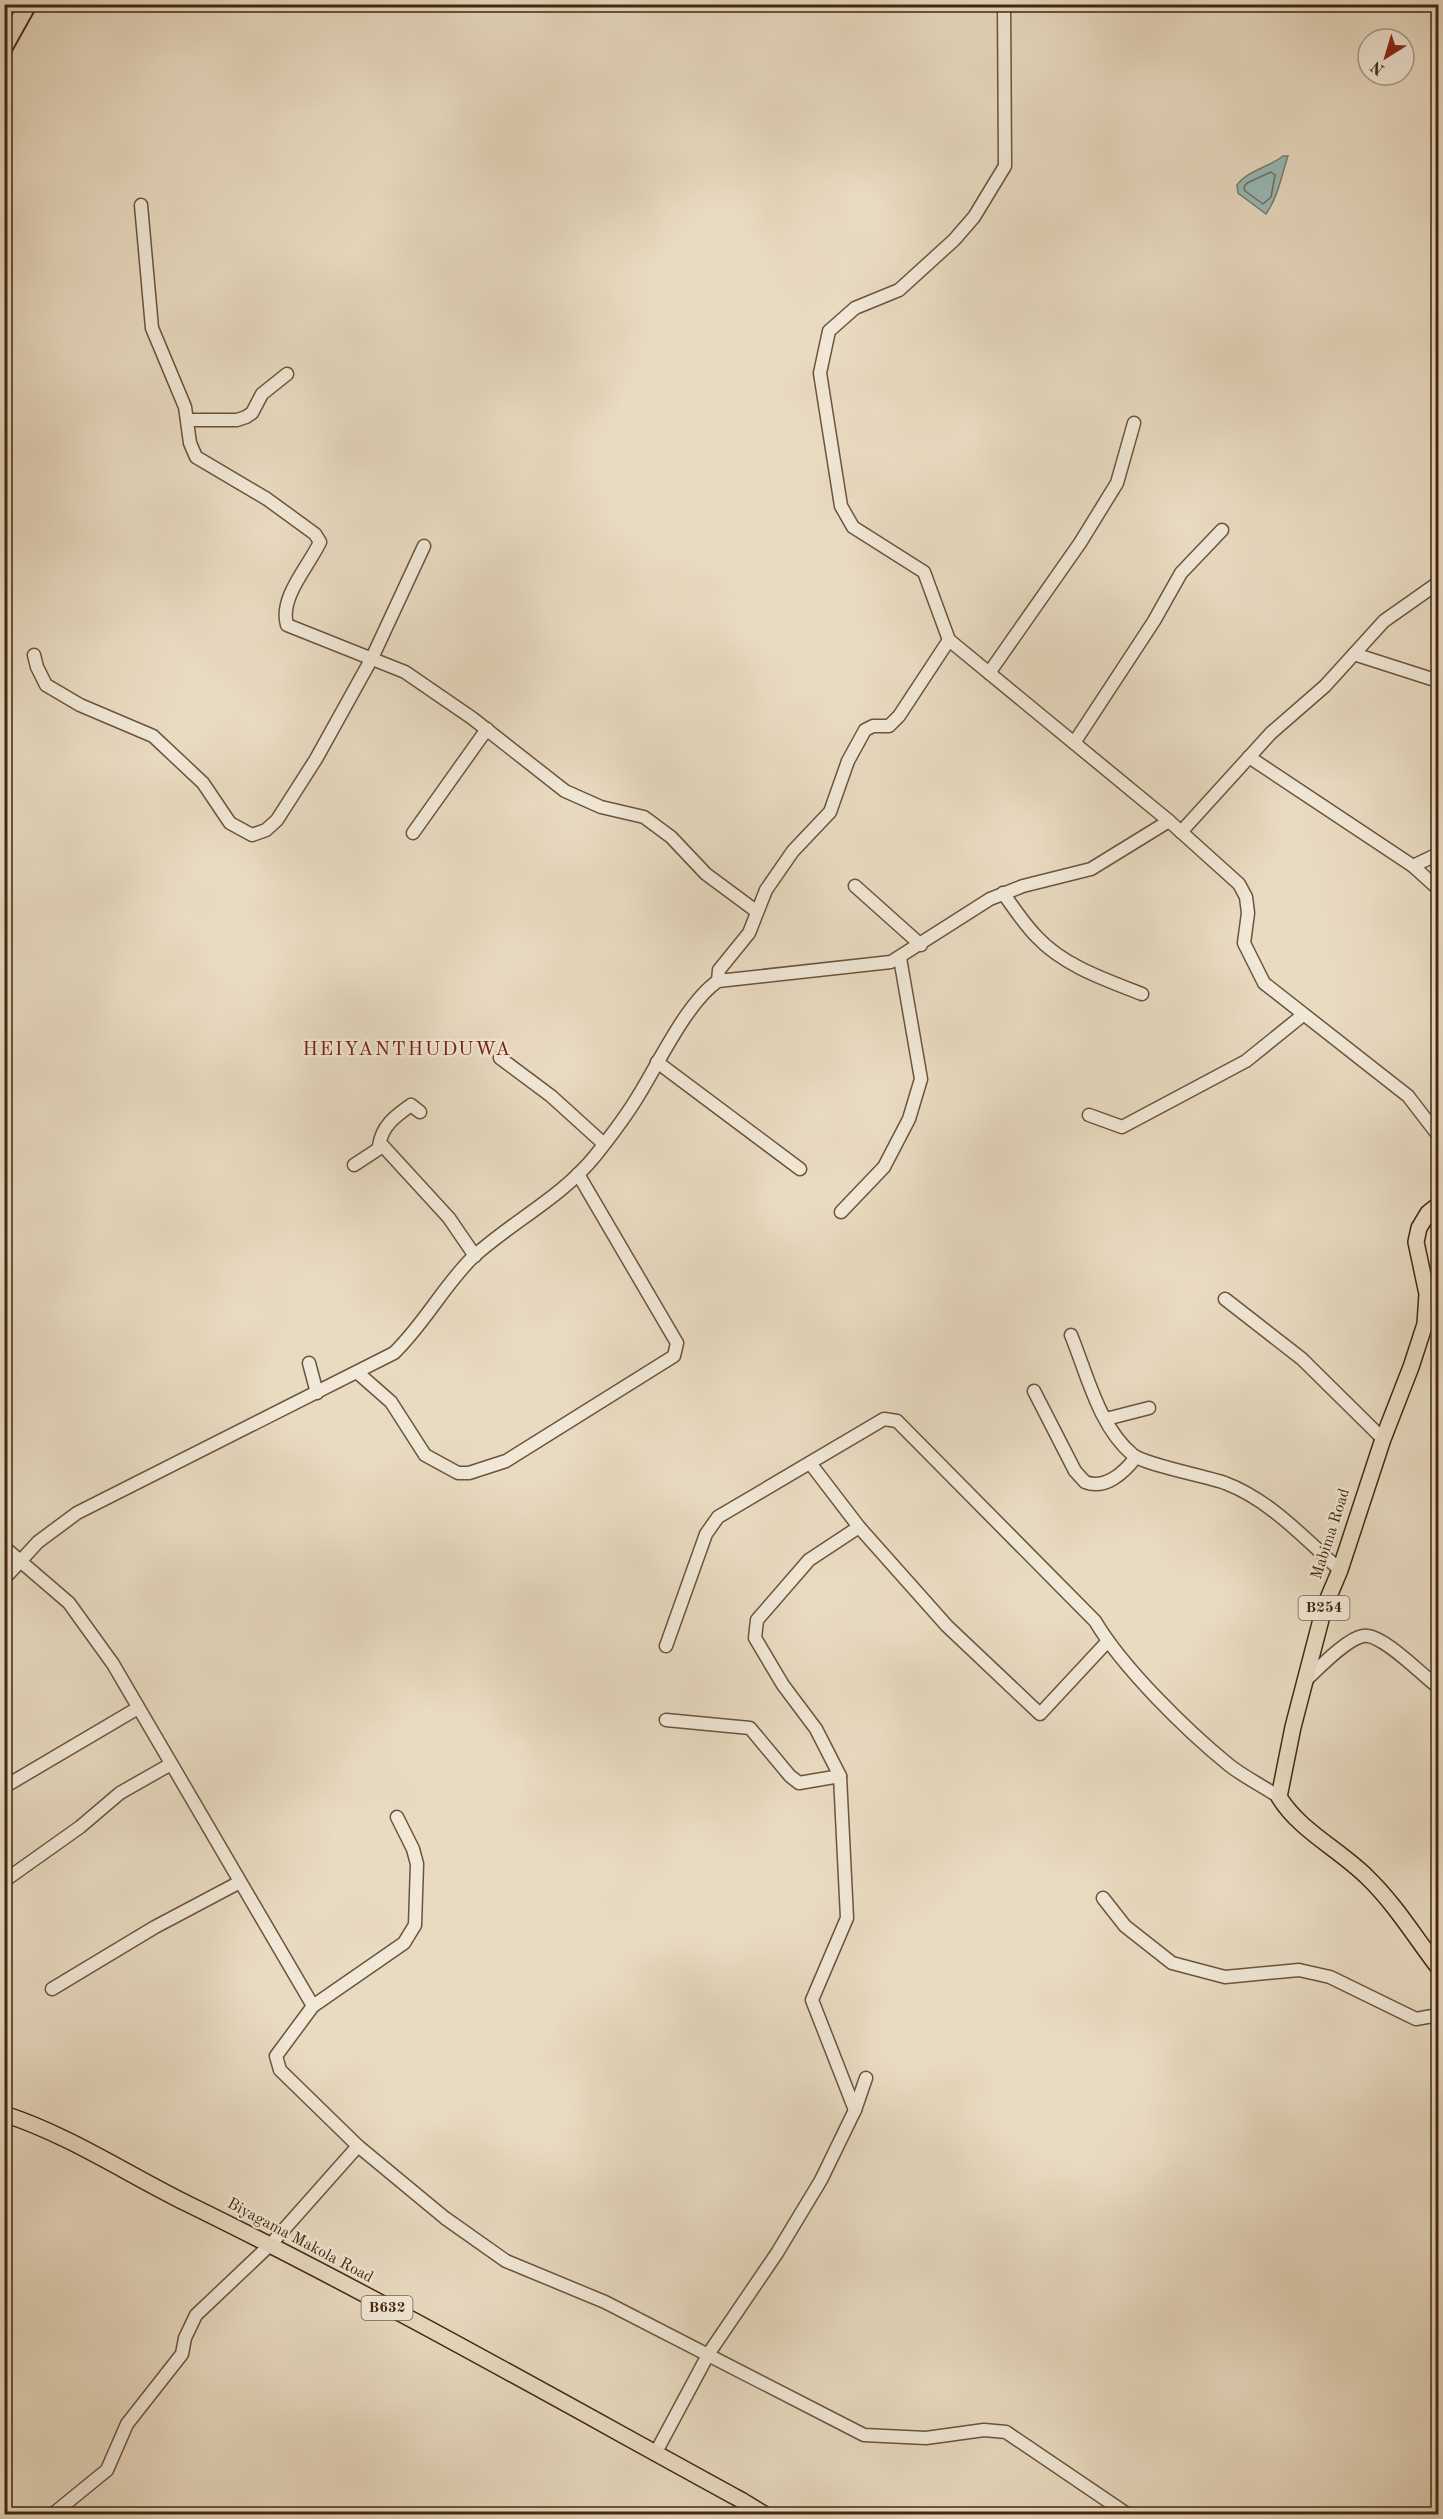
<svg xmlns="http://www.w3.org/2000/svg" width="1443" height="2519" viewBox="0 0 1443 2519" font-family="'Old Standard TT',serif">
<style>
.water{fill:#99bab8;stroke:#777f74;stroke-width:1.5}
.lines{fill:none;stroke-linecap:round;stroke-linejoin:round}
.shore{stroke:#6e7063;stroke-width:1.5}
.minor-casing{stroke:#6c543b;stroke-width:15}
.major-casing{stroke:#43270e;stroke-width:18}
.highway-casing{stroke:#43270e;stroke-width:20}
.minor{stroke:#f1e8d7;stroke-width:12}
.major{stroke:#e9dbc2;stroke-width:15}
.highway{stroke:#e9dbc2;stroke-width:16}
.labels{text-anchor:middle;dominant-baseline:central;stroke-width:4.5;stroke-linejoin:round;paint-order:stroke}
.shield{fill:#f1e8d7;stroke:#77614a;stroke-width:1.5}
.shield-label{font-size:15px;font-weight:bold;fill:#43270e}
.street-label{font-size:16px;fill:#43270e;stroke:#f1e8d7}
.quarter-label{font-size:20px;letter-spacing:1.5px;fill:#7a1f14;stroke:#f1e8d7}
</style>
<rect width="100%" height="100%" fill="#e9dbc2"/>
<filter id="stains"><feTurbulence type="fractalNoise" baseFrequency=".00333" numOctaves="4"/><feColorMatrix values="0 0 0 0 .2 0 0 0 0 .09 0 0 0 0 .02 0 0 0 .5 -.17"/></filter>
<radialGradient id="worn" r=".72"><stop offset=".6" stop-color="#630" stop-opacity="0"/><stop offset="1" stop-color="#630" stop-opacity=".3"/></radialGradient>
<path class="water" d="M1283,156H1288C1281,177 1278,197 1266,214L1238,193L1237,185C1248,170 1270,167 1283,156Z"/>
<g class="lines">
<path class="shore" d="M1271,172L1275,175L1271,197L1263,204L1245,191L1244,187L1247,183Z"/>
<defs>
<g id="minor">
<path d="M1004,4L1005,166L974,217L954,240L899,290L855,308L829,331L820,373L841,506L853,527L924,572L949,640L1169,821"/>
<path d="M141,205L152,328L185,407L190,443L196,457L267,499L315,534L320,542C309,566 279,597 287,625L405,672L472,718L565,791L601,807L644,817L671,837L706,874L756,911"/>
<path d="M188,420H237L246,417L252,413L262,394L287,374"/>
<path d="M1354,654L1438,681"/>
<path d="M34,655L37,667L46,685L80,705L153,736L203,783L230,823L252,835L266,830L277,820L316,759L372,658L424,546"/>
<path d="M989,673L1080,543L1117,483L1134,423"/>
<path d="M1074,743L1154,621L1181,573L1222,530"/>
<path d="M1249,757L1413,866"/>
<path d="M1181,832L1271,733L1325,686L1384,621L1438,583"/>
<path d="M413,833L487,729"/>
<path d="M855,886L921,945"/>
<path d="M1435,886L1413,866L1438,854"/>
<path d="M1003,893C1014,908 1024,924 1037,937C1064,966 1106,980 1142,994"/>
<path d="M718,981L719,970L749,933L766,890L793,851L830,812L848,761L865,730L873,726H889L899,716L949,640"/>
<path d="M500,1058L551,1096L604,1144"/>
<path d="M657,1062L800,1169"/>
<path d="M1089,1115L1122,1127L1246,1061L1303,1015"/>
<path d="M379,1146C382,1126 394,1117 411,1105L420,1112"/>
<path d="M354,1165L383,1146L449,1218L475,1256"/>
<path d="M841,1212L884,1167L909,1119L921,1079L900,958"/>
<path d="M1225,1299L1302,1359L1383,1439"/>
<path d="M1071,1335C1087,1374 1099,1427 1133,1455C1146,1465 1205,1476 1225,1483C1270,1500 1304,1538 1340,1570"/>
<path d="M309,1363L317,1393"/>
<path d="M358,1373L391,1402L425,1455L458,1473H469L506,1461L674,1356L677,1343L578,1174"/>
<path d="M1034,1391L1075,1471L1085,1482C1105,1490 1124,1473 1136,1457"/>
<path d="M1106,1419L1149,1408"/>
<path d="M810,1463L859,1527L947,1626L1040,1714L1107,1642"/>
<path d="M4,1547L69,1603L113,1664L313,2006"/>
<path d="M4,1579L38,1542L77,1513L394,1353C424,1324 443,1287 472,1258C511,1222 561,1198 595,1156C611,1136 627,1115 640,1093C659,1062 688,1001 718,981L891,962L990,899L1023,886L1091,869L1169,821L1239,884L1246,897L1248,913L1244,943L1264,983L1408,1096L1438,1135"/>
<path d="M666,1646L706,1534L718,1517L884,1419L897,1421L1095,1621C1123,1668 1186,1730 1229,1765C1244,1777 1263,1786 1279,1797"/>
<path d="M1305,1681C1318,1669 1346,1639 1363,1636C1381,1632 1423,1676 1438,1687"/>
<path d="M666,1720L750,1728L790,1776L799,1783L840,1776"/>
<path d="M4,1787L138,1708"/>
<path d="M397,1817L413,1849L417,1864L415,1925L404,1943L313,2006L276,2056L280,2070L358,2146L445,2218L506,2261L605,2302L864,2435L926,2438L984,2430L1006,2432L1127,2514"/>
<path d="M4,1881L80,1827L120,1793L171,1764"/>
<path d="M1103,1898L1125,1926L1172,1963L1225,1977L1299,1970L1330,1977L1416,2019L1438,2015"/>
<path d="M52,1989L155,1927L240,1882"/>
<path d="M855,2110L812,2000L847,1918L840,1776L816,1729L783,1685L755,1638L757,1620L809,1560L859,1527"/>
<path d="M655,2454L709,2353L777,2253L821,2180L855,2110L866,2078"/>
<path d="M53,2514L107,2470L127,2424L182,2354L185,2338L196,2315L271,2244L358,2146"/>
</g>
<g id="major">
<path d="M1438,1205L1428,1213L1419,1228L1416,1242L1427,1294L1425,1324L1411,1367L1383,1439L1340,1570L1324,1608L1293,1727L1279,1797C1299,1830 1340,1850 1367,1877C1395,1904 1415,1937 1438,1967"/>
<path d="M4,2114C69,2135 127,2174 188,2204C376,2296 558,2400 741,2500L764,2514"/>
</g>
<path id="highway" d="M4,47L28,4"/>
</defs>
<use href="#minor" class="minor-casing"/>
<use href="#major" class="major-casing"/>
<use href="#highway" class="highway-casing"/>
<use href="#minor" class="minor"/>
<use href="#major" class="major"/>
<use href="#highway" class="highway"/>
</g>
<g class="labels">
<g class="shield">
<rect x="1298.5" y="1596" width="51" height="24" rx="4.5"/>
<rect x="361.5" y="2296" width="51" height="24" rx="4.5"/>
</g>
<g class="shield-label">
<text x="1324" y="1608">B254</text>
<text x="387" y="2308">B632</text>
</g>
<g class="street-label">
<text transform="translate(1331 1534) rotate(-72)">Mabima Road</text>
<text transform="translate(300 2241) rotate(28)">Biyagama Makola Road</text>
</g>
<g class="quarter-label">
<text x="407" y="1050">HEIYANTHUDUWA</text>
</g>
</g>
<rect width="1443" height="2519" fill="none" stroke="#e9dbc2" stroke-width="24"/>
<rect x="6" y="6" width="1431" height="2507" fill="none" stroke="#43270e" stroke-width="3"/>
<rect x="12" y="12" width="1419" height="2495" fill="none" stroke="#43270e" stroke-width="1.5"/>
<g transform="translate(1386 57) rotate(217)"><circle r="28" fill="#f1e8d7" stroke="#ab9b87" stroke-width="1.5"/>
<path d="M0-4.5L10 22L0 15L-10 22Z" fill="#8f2418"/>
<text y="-9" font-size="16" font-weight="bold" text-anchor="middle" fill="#43270e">N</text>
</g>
<rect width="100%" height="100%" filter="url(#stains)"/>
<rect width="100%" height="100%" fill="url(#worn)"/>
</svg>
